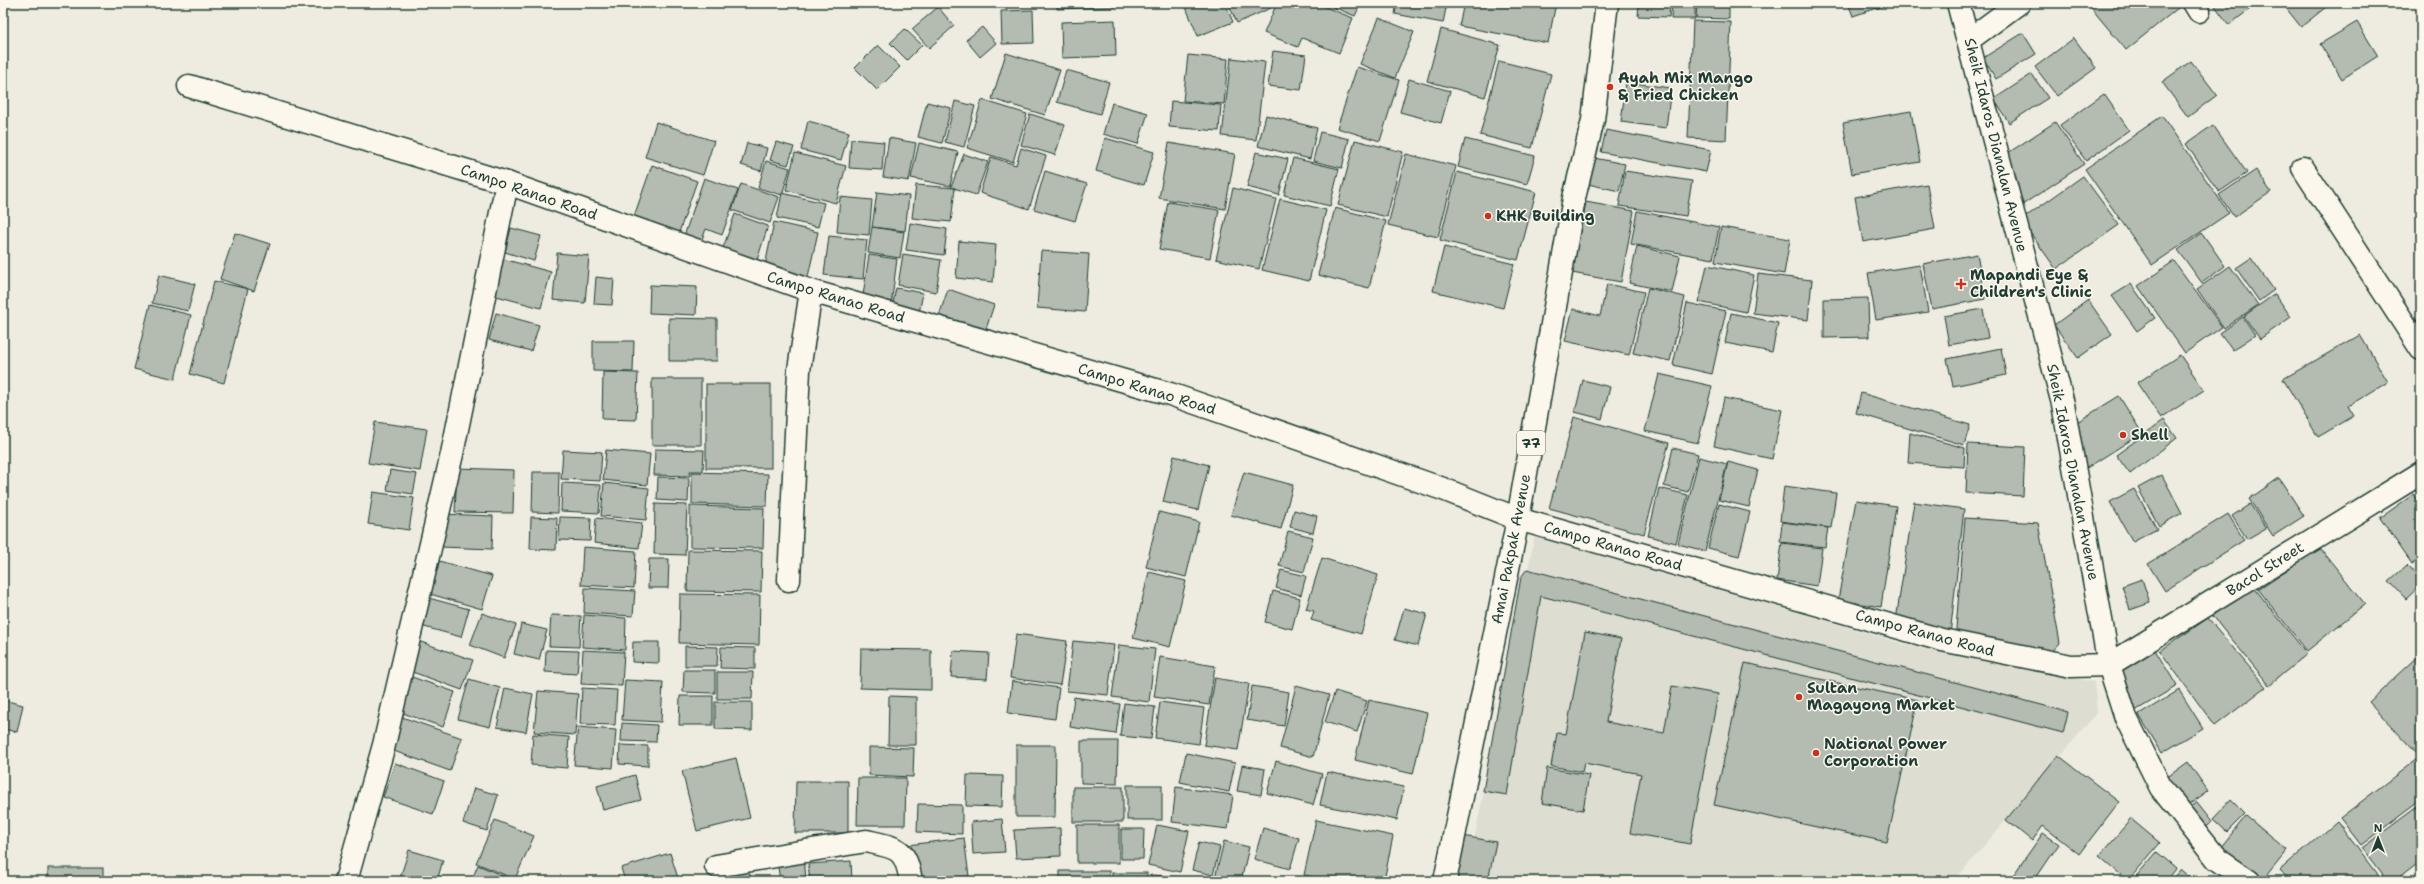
<svg xmlns="http://www.w3.org/2000/svg" width="2424" height="884" viewBox="0 0 2424 884" font-family="'Shantell Sans',sans-serif">
<style>
.built{fill:#ddddd2}
.building{fill:#b4bbb0;stroke:#1f3d34}
.lines{fill:none;stroke-linecap:round;stroke-linejoin:round}
.street-casing{stroke:#1f3d34;stroke-width:25}
.secondary-casing{stroke:#1f3d34;stroke-width:25}
.primary-casing{stroke:#1f3d34;stroke-width:25}
.highway-casing{stroke:#1f3d34;stroke-width:25}
.street{stroke:#fbf7ec;stroke-width:22}
.secondary{stroke:#fbf7ec;stroke-width:22}
.primary{stroke:#fbf7ec;stroke-width:22}
.highway{stroke:#fbf7ec;stroke-width:22}
.poi-dot{fill:#c8321e;stroke:#fbf7ec;stroke-width:1.5}
.labels{text-anchor:middle;dominant-baseline:central;stroke-width:3;stroke-linejoin:round;paint-order:stroke}
.shield{fill:#fbf7ec;stroke:#61756b;stroke-width:1}
.shield-label{font-size:14px;font-weight:bold;fill:#1f3d34}
.poi-label{font-size:15px;font-weight:bold;fill:#1f3d34;stroke:#fbf7ec;text-anchor:start}
.street-label{font-size:15px;fill:#1f3d34;stroke:#fbf7ec}
</style>
<rect width="100%" height="100%" fill="#eeece1"/>
<filter id="ink" filterUnits="userSpaceOnUse"><feTurbulence type="fractalNoise" baseFrequency=".025" numOctaves="2"/><feDisplacementMap in="SourceGraphic" scale="8" xChannelSelector="R" yChannelSelector="G"/><feConvolveMatrix kernelMatrix="1 2 1 2 8 2 1 2 1" color-interpolation-filters="sRGB"/></filter>
<g filter="url(#ink)">
<path class="built" d="M1535,534L1911,646L2094,682L2097,713L1954,881H1466Z"/>
<g class="building">
<path d="M1057,3H1115V7L1057,9Z"/>
<path d="M1184,3H1225L1233,22L1198,36Z"/>
<path d="M1228,3H1269L1271,8L1237,23Z"/>
<path d="M1277,3H1315L1353,18L1339,53L1302,38L1298,47L1264,33Z"/>
<path d="M1323,3H1361L1355,16Z"/>
<path d="M1397,3H1447L1443,23L1395,14Z"/>
<path d="M1464,3H1556L1548,43L1459,26Z"/>
<path d="M1639,3H1670L1669,17L1638,16Z"/>
<path d="M1672,3H1695V19H1671Z"/>
<path d="M1697,3H1729V19L1696,18Z"/>
<path d="M1848,3H1889V4L1853,16Z"/>
<path d="M2087,3H2183V4L2126,50Z"/>
<path d="M2213,3H2258L2229,25Z"/>
<path d="M2282,3H2331L2301,27Z"/>
<path d="M938,7L954,26L929,48L912,29Z"/>
<path d="M1033,10L1034,43L1002,44L1001,11Z"/>
<path d="M1379,18L1414,32L1395,78L1360,64Z"/>
<path d="M1115,20L1116,56L1062,58L1061,22Z"/>
<path d="M1693,21L1731,22L1726,140L1688,138Z"/>
<path d="M2357,22L2378,56L2342,79L2320,44Z"/>
<path d="M982,27L996,43L980,57L966,40Z"/>
<path d="M905,29L922,45L907,60L890,43Z"/>
<path d="M1441,29L1500,45L1485,97L1427,81Z"/>
<path d="M2023,33L2036,54L1996,79L1983,58Z"/>
<path d="M2074,38L2096,68L2057,96L2035,67Z"/>
<path d="M878,45L900,67L877,90L855,68Z"/>
<path d="M1273,51L1306,55L1301,90L1268,86Z"/>
<path d="M1006,53L1060,70L1045,115L992,99Z"/>
<path d="M1188,55L1228,59L1224,104L1183,101Z"/>
<path d="M1231,58L1265,62L1256,140L1222,136Z"/>
<path d="M1499,61L1551,74L1532,148L1480,135Z"/>
<path d="M2191,61L2217,95L2188,117L2162,82Z"/>
<path d="M1357,67L1399,80L1380,141L1337,128Z"/>
<path d="M1066,70L1109,82L1100,114L1057,102Z"/>
<path d="M2032,74L2048,98L2009,123L1994,99Z"/>
<path d="M1409,79L1450,91L1441,123L1400,112Z"/>
<path d="M1626,82L1671,88L1666,128L1621,122Z"/>
<path d="M2104,94L2129,130L2086,161L2060,125Z"/>
<path d="M982,100L1027,114L1013,162L967,148Z"/>
<path d="M955,101L975,106L964,147L945,142Z"/>
<path d="M1171,101L1221,105L1219,131L1169,127Z"/>
<path d="M927,102L951,108L942,143L918,137Z"/>
<path d="M1112,103L1148,113L1138,144L1103,134Z"/>
<path d="M1911,111L1920,162L1852,174L1843,123Z"/>
<path d="M1030,114L1065,125L1055,155L1021,145Z"/>
<path d="M1266,115L1317,128L1310,159L1258,146Z"/>
<path d="M2162,116L2229,213L2152,265L2085,169Z"/>
<path d="M808,121L849,132L841,160L801,150Z"/>
<path d="M656,122L714,141L703,175L645,157Z"/>
<path d="M2055,122L2084,164L2022,205L2005,155Z"/>
<path d="M2213,125L2247,173L2219,192L2186,144Z"/>
<path d="M1606,130L1711,150L1706,172L1601,152Z"/>
<path d="M1320,132L1349,139L1342,168L1313,161Z"/>
<path d="M889,138L916,143L909,181L883,177Z"/>
<path d="M1105,138L1154,152L1144,185L1096,171Z"/>
<path d="M851,139L884,142L882,170L849,168Z"/>
<path d="M1465,139L1535,156L1527,184L1458,167Z"/>
<path d="M1355,140L1403,152L1387,217L1338,205Z"/>
<path d="M776,142L794,147L788,165L770,160Z"/>
<path d="M747,143L767,148L761,171L741,165Z"/>
<path d="M919,143L958,152L950,186L911,178Z"/>
<path d="M1169,143L1235,154L1225,209L1159,198Z"/>
<path d="M1021,148L1046,156L1029,209L980,193L991,157L1016,165Z"/>
<path d="M1256,152L1288,159L1279,195L1247,187Z"/>
<path d="M795,153L846,166L836,203L786,190Z"/>
<path d="M964,154L988,162L976,195L951,187Z"/>
<path d="M1406,154L1456,166L1438,237L1388,225Z"/>
<path d="M1293,158L1339,169L1330,206L1284,195Z"/>
<path d="M1594,158L1625,164L1619,191L1588,184Z"/>
<path d="M766,161L790,168L782,195L758,188Z"/>
<path d="M652,165L697,181L677,238L632,222Z"/>
<path d="M2256,170L2271,192L2234,217L2219,195Z"/>
<path d="M1045,171L1087,184L1075,221L1034,209Z"/>
<path d="M1625,171L1692,181L1686,216L1619,206Z"/>
<path d="M1457,172L1536,192L1518,260L1440,240Z"/>
<path d="M2083,176L2119,225L2056,269L2021,220Z"/>
<path d="M704,178L738,190L722,235L706,229L699,247L682,242Z"/>
<path d="M741,184L779,197L770,223L732,210Z"/>
<path d="M1927,184L1935,229L1863,242L1855,197Z"/>
<path d="M916,185L955,188L951,222L912,218Z"/>
<path d="M1233,188L1276,199L1259,269L1216,259Z"/>
<path d="M877,192L909,196L905,231L872,227Z"/>
<path d="M782,193L824,203L818,227L777,218Z"/>
<path d="M840,197L872,200L869,235L837,232Z"/>
<path d="M1280,199L1326,210L1309,281L1262,270Z"/>
<path d="M1168,202L1219,210L1210,258L1159,249Z"/>
<path d="M1586,202L1634,211L1621,282L1572,273Z"/>
<path d="M1335,208L1386,221L1369,288L1318,275Z"/>
<path d="M1637,211L1719,227L1713,259L1631,244Z"/>
<path d="M735,214L768,226L757,260L723,248Z"/>
<path d="M774,222L818,232L807,281L764,271Z"/>
<path d="M910,223L947,229L944,255L906,250Z"/>
<path d="M872,227L904,232L900,258L868,253Z"/>
<path d="M1721,227L1790,239L1784,274L1715,262Z"/>
<path d="M511,228L541,236L534,261L505,252Z"/>
<path d="M235,233L270,244L254,291L220,279Z"/>
<path d="M2202,233L2225,266L2202,283L2178,250Z"/>
<path d="M829,236L867,240L863,279L824,275Z"/>
<path d="M959,241L996,245L993,282L956,278Z"/>
<path d="M1637,246L1680,256L1672,292L1629,283Z"/>
<path d="M1444,247L1514,264L1503,308L1433,291Z"/>
<path d="M1041,251L1089,254L1085,312L1037,308Z"/>
<path d="M557,253L589,256L585,303L553,300Z"/>
<path d="M903,254L941,260L936,292L898,285Z"/>
<path d="M1977,254L1985,299L1932,309L1923,264Z"/>
<path d="M869,255L897,259L891,306L862,302Z"/>
<path d="M2251,258L2274,290L2259,301L2236,268Z"/>
<path d="M503,259L551,272L541,308L493,295Z"/>
<path d="M2174,261L2222,327L2185,353L2138,286Z"/>
<path d="M1707,265L1754,275L1746,312L1699,302Z"/>
<path d="M1920,265L1928,312L1876,320L1868,273Z"/>
<path d="M2230,266L2258,305L2224,328L2197,289Z"/>
<path d="M1758,274L1812,280L1808,320L1753,313Z"/>
<path d="M159,275L195,284L188,311L152,303Z"/>
<path d="M596,277L614,279L612,305L594,304Z"/>
<path d="M214,281L248,289L224,383L190,374Z"/>
<path d="M1607,284L1644,292L1629,355L1565,341L1573,309L1600,316Z"/>
<path d="M2131,284L2155,318L2137,331L2112,296Z"/>
<path d="M650,285L697,287L696,315L649,313Z"/>
<path d="M896,288L923,293L919,313L892,308Z"/>
<path d="M1648,288L1685,297L1670,361L1633,353Z"/>
<path d="M948,289L994,305L983,338L937,322Z"/>
<path d="M2275,294L2291,317L2260,339L2244,316Z"/>
<path d="M1868,298L1869,337L1824,338V299Z"/>
<path d="M2088,300L2112,334L2078,358L2054,325Z"/>
<path d="M1687,303L1726,311L1712,374L1673,365Z"/>
<path d="M150,305L191,315L175,379L134,369Z"/>
<path d="M1983,309L1988,338L1949,345L1944,316Z"/>
<path d="M496,313L539,325L531,351L489,340Z"/>
<path d="M1731,313L1778,323L1772,352L1725,343Z"/>
<path d="M2243,317L2255,335L2233,350L2220,333Z"/>
<path d="M669,318L717,319V361H669Z"/>
<path d="M2360,335L2388,382L2348,406L2354,416L2318,437L2283,379Z"/>
<path d="M593,341H634L633,372L593,371Z"/>
<path d="M2001,348L2006,375L1953,386L1947,359Z"/>
<path d="M2180,355L2204,390L2161,418L2137,383Z"/>
<path d="M603,372L638,373L636,420L602,419Z"/>
<path d="M1659,374L1712,386L1698,443L1645,431Z"/>
<rect x="652" y="379" width="49" height="66"/>
<path d="M1583,380L1610,387L1602,419L1575,412Z"/>
<rect x="706" y="384" width="65" height="84"/>
<path d="M1861,393L1970,425L1964,445L1856,413Z"/>
<path d="M2119,396L2142,433L2082,471L2077,422Z"/>
<path d="M1724,398L1782,410L1772,459L1714,446Z"/>
<path d="M1574,417L1669,443L1644,534L1549,508Z"/>
<path d="M2164,420L2177,438L2130,474L2116,455Z"/>
<path d="M375,422L427,429L420,471L368,463Z"/>
<path d="M1910,433L1965,448L1964,467L1908,463Z"/>
<path d="M1968,444L2025,447L2023,496L1966,493Z"/>
<path d="M1673,448L1698,454L1688,492L1664,486Z"/>
<path d="M655,449L704,450L703,471H690V476L654,475Z"/>
<path d="M563,450L602,452L600,481L561,479Z"/>
<path d="M606,450L650,454L647,485L603,480Z"/>
<path d="M1174,456L1209,465L1198,510L1163,502Z"/>
<path d="M1699,457L1727,464L1705,551L1678,544Z"/>
<path d="M1728,462L1758,470L1749,507L1719,500Z"/>
<path d="M457,468L514,470L513,513L455,512Z"/>
<path d="M390,470L417,474L413,494L387,490Z"/>
<path d="M533,472H559L558,513L532,512Z"/>
<path d="M692,472L768,474L767,506L692,504Z"/>
<path d="M1244,472L1293,485L1281,529L1231,515Z"/>
<path d="M2162,475L2182,513L2159,526L2138,488Z"/>
<path d="M658,477L689,478L688,502L657,500Z"/>
<path d="M2279,478L2304,516L2273,536L2249,499Z"/>
<path d="M562,483L601,485L599,513L561,511Z"/>
<path d="M604,483L649,488L646,520L601,516Z"/>
<path d="M1784,486L1836,493L1831,528L1780,521Z"/>
<path d="M1659,488L1688,495L1676,543L1648,536Z"/>
<path d="M2134,489L2157,529L2133,542L2110,502Z"/>
<path d="M373,492L414,498L409,530L368,524Z"/>
<path d="M2414,494L2421,505V558L2412,564L2380,518Z"/>
<path d="M1856,500L1896,506L1881,607L1838,600Z"/>
<path d="M1914,502L1964,509L1950,635L1896,620Z"/>
<path d="M655,504L687,505L685,555L654,554Z"/>
<path d="M1719,504L1750,512L1739,556L1708,548Z"/>
<path d="M2250,504L2266,528L2247,539L2232,516Z"/>
<path d="M690,506L764,508L763,548L690,547Z"/>
<path d="M1294,510L1317,516L1313,533L1290,527Z"/>
<path d="M1159,512L1199,522L1186,577L1146,567Z"/>
<path d="M442,514L493,516L492,549L441,547Z"/>
<path d="M2228,514L2244,540L2165,591L2148,564Z"/>
<path d="M531,517L557,518L556,550L530,549Z"/>
<path d="M560,517L591,518L590,541L559,540Z"/>
<path d="M596,518L642,523L639,548L594,543Z"/>
<path d="M1965,518L2038,523L2060,643L2048,656L1955,640Z"/>
<path d="M1782,522L1828,528L1825,547L1780,542Z"/>
<path d="M1288,531L1313,537L1304,572L1279,566Z"/>
<path d="M1782,543L1822,548L1817,586L1777,580Z"/>
<path d="M583,547L636,551L634,588L581,585Z"/>
<path d="M2320,548L2365,604L2307,651L2258,589Z"/>
<path d="M688,550L762,551L761,592L687,591Z"/>
<path d="M1322,558L1378,575L1361,634L1311,620L1314,611L1306,609Z"/>
<path d="M432,559L492,576L482,609L423,592Z"/>
<path d="M649,559H669L668,588H648Z"/>
<path d="M2407,565L2421,580V585L2406,599L2389,581Z"/>
<path d="M1527,569L2068,712L2063,733L1541,596L1507,795L1483,791L1521,577Z"/>
<path d="M1281,570L1306,576L1301,595L1276,588Z"/>
<path d="M1149,572L1186,581L1170,647L1133,638Z"/>
<path d="M2142,579L2150,603L2130,610L2122,586Z"/>
<path d="M2252,585L2307,654L2269,685L2213,616Z"/>
<path d="M585,588L635,591L633,616L584,613Z"/>
<path d="M1273,591L1300,598L1292,629L1265,622Z"/>
<path d="M680,594L760,595L759,645L679,643Z"/>
<path d="M425,597L469,609L461,637L417,625Z"/>
<path d="M1404,608L1427,614L1418,646L1395,640Z"/>
<path d="M482,613L516,625L504,658L470,645Z"/>
<path d="M551,615L581,616L579,647L549,646Z"/>
<path d="M584,615L626,618L625,650L582,647Z"/>
<path d="M2208,618L2266,687L2215,726L2160,651Z"/>
<path d="M521,624L547,630L539,660L514,654Z"/>
<path d="M1585,632L1621,639L1606,722L1664,733L1672,686L1718,694L1690,844L1630,833L1641,774L1584,763L1582,772L1551,766L1557,733L1566,734Z"/>
<path d="M1016,634L1067,641L1060,685L1010,678Z"/>
<path d="M418,641L473,660L462,690L407,670Z"/>
<path d="M1073,641L1114,645L1108,695L1067,691Z"/>
<path d="M633,642H659V663L632,662Z"/>
<path d="M1119,645L1155,649L1149,702L1112,697Z"/>
<path d="M685,646L718,647L717,666H685Z"/>
<path d="M721,647L755,648V669L720,668Z"/>
<path d="M861,649L931,650V690L860,688Z"/>
<path d="M546,650L579,651L577,674L545,672Z"/>
<path d="M583,650L624,652L622,686L581,684Z"/>
<path d="M2155,650L2177,686L2135,711L2121,671Z"/>
<path d="M953,651L989,653L987,679L951,677Z"/>
<path d="M2421,654V758L2369,702Z"/>
<path d="M1160,657L1215,666L1209,705L1154,697Z"/>
<path d="M1745,663L1918,700L1887,842L1714,805Z"/>
<path d="M684,670H715V693L683,692Z"/>
<path d="M717,672H753L752,699H717Z"/>
<path d="M409,676L455,692L443,727L397,711Z"/>
<path d="M1215,678L1249,684L1238,750L1204,745Z"/>
<path d="M469,679L500,688L490,727L458,719Z"/>
<path d="M625,680L663,682L661,722L622,720Z"/>
<path d="M1012,681L1059,688L1055,719L1008,713Z"/>
<path d="M1252,686L1289,692L1284,726L1247,720Z"/>
<path d="M1296,686L1329,695L1313,757L1280,748Z"/>
<path d="M505,688L533,694L526,732L497,727Z"/>
<path d="M582,688L617,690L615,725L580,724Z"/>
<path d="M2179,690L2203,728L2162,753L2139,715Z"/>
<path d="M538,691L578,694L575,735L534,732Z"/>
<path d="M1335,691L1367,701L1357,732L1325,722Z"/>
<path d="M680,696H713V725H679Z"/>
<path d="M889,696L916,697V745H888Z"/>
<path d="M1074,697L1120,704L1116,734L1070,727Z"/>
<path d="M3,700L23,705L17,732L3,729Z"/>
<path d="M1369,700L1427,713L1413,774L1355,760Z"/>
<path d="M715,702H752V730L715,729Z"/>
<path d="M1160,702L1204,708L1199,744L1155,738Z"/>
<path d="M1124,703L1155,707L1151,739L1120,736Z"/>
<path d="M402,717L462,738L450,771L391,750Z"/>
<path d="M622,723L657,725L656,742L621,741Z"/>
<path d="M578,727L616,730L613,768L574,765Z"/>
<path d="M533,734L569,737L567,768L531,765Z"/>
<path d="M1081,741H1118L1117,784L1081,783Z"/>
<path d="M620,745L648,746V766L619,764Z"/>
<path d="M1016,745H1056L1055,817H1016Z"/>
<path d="M869,747L914,748L913,777L869,775Z"/>
<path d="M1186,753L1235,763L1229,792L1180,782Z"/>
<path d="M2058,755L2119,802L2079,854L2043,826L2032,841L2006,820Z"/>
<path d="M736,758L750,818L697,831L682,771Z"/>
<path d="M2417,759L2421,764V800L2361,845L2340,818Z"/>
<path d="M1276,761L1322,774L1313,805L1267,793Z"/>
<path d="M2188,762L2208,791L2183,809L2162,781Z"/>
<path d="M395,763L444,781L433,814L383,797Z"/>
<path d="M1242,765L1265,769L1261,795L1237,791Z"/>
<path d="M1547,768L1589,775L1583,810L1542,803Z"/>
<path d="M1327,772L1404,787L1397,820L1320,805Z"/>
<path d="M635,775L641,800L603,810L597,786Z"/>
<path d="M967,775L1003,776L1002,807L966,806Z"/>
<path d="M858,778H906L905,825H857Z"/>
<path d="M796,781H848V833H795Z"/>
<rect x="1127" y="785" width="35" height="35"/>
<rect x="1073" y="787" width="50" height="35"/>
<path d="M1176,787L1233,795L1228,829L1172,822Z"/>
<path d="M474,788L498,795L487,831L463,823Z"/>
<path d="M2231,800L2245,814L2227,832L2213,819Z"/>
<path d="M2197,802L2212,821L2197,832L2183,812Z"/>
<path d="M918,804L962,805V834L917,832Z"/>
<path d="M2421,804V860L2394,881H2387L2362,848Z"/>
<path d="M2246,816L2287,850L2262,881L2220,848Z"/>
<path d="M1002,819L1005,852L973,854L971,822Z"/>
<path d="M2131,819L2160,843L2128,881L2099,856Z"/>
<path d="M495,820L534,836L515,879L476,863Z"/>
<path d="M1316,820L1393,836L1384,881H1333L1304,875Z"/>
<path d="M2337,821L2382,881H2290L2280,870Z"/>
<rect x="1077" y="825" width="42" height="38"/>
<path d="M1157,825L1189,831L1180,872L1148,865Z"/>
<path d="M1060,828L1061,856L1016,858L1014,830Z"/>
<path d="M1263,828L1299,838L1290,869L1254,859Z"/>
<path d="M1121,829H1144L1143,859H1121Z"/>
<path d="M2043,833L2059,844L2034,881H2009Z"/>
<path d="M1463,836L1496,842L1488,881H1455Z"/>
<path d="M964,838L969,876L913,881L908,845Z"/>
<path d="M1224,841L1249,847L1241,881L1215,878Z"/>
<path d="M1199,842L1220,847L1213,875L1192,870Z"/>
<path d="M409,850L443,860L437,881H399Z"/>
<path d="M2157,852L2176,868L2165,881H2132Z"/>
<path d="M670,853L679,881H625L621,868Z"/>
<path d="M804,857L806,881H780L777,860Z"/>
<path d="M851,861L852,881H810L808,864Z"/>
<path d="M744,863L753,881H711Z"/>
<path d="M478,865L515,881H471Z"/>
<rect x="48" y="868" width="55" height="13"/>
<path d="M2181,869L2195,881H2170Z"/>
<rect x="1060" y="871" width="49" height="10"/>
<rect x="1112" y="873" width="35" height="8"/>
<path d="M1151,875L1179,877V881H1151Z"/>
</g>
<g class="lines">
<defs>
<g id="street">
<path d="M2194,3L2199,11"/>
<path d="M1970,39L2019,3"/>
<path d="M189,86L507,183L811,291L1170,394L1443,489L1518,519"/>
<path d="M2303,168L2421,349"/>
<path d="M789,580L799,370L811,291"/>
<path d="M2109,665L2421,473"/>
<path d="M716,866L866,841C898,848 905,847 911,881"/>
<path d="M346,881L384,745L452,454L507,183"/>
</g>
<path id="secondary" d="M1518,519L1942,640L2071,666L2109,665"/>
<path id="primary" d="M1958,3L2063,404L2109,665L2126,718L2161,788L2217,859L2249,881"/>
<path id="highway" d="M1445,881L1518,519L1574,198L1593,120L1607,3"/>
</defs>
<use href="#street" class="street-casing"/>
<use href="#secondary" class="secondary-casing"/>
<use href="#primary" class="primary-casing"/>
<use href="#highway" class="highway-casing"/>
<use href="#street" class="street"/>
<use href="#secondary" class="secondary"/>
<use href="#primary" class="primary"/>
<use href="#highway" class="highway"/>
</g>
</g>
<g class="poi-dot">
<circle cx="1610" cy="87" r="4"/>
<circle cx="1488" cy="216" r="4"/>
<path d="M1959 278h4v4h4v4h-4v4h-4v-4h-4v-4h4z"/>
<circle cx="2123" cy="435" r="4"/>
<circle cx="1799" cy="697" r="4"/>
<circle cx="1816" cy="753" r="4"/>
</g>
<g class="labels">
<rect class="shield" x="1517" y="431" width="28" height="24" rx="3"/>
<g class="shield-label">
<text x="1531" y="443">77</text>
</g>
<g class="poi-label">
<text x="1618" y="78">Ayah Mix Mango<tspan x="1618" dy="17">&amp; Fried Chicken</tspan></text>
<text x="1496" y="216">KHK Building</text>
<text x="1970" y="275">Mapandi Eye &amp;<tspan x="1970" dy="17">Children's Clinic</tspan></text>
<text x="2131" y="435">Shell</text>
<text x="1807" y="688">Sultan<tspan x="1807" dy="17">Magayong Market</tspan></text>
<text x="1824" y="744">National Power<tspan x="1824" dy="17">Corporation</tspan></text>
</g>
<g class="street-label">
<text transform="translate(1996 145) rotate(76)">Sheik Idaros Dianalan Avenue</text>
<text transform="translate(529 192) rotate(19)">Campo Ranao Road</text>
<text transform="translate(836 297) rotate(17)">Campo Ranao Road</text>
<text transform="translate(1147 389) rotate(17)">Campo Ranao Road</text>
<text transform="translate(2073 472) rotate(79)">Sheik Idaros Dianalan Avenue</text>
<text transform="translate(1613 546) rotate(16)">Campo Ranao Road</text>
<text transform="translate(1511 549) rotate(-79)">Amai Pakpak Avenue</text>
<text transform="translate(2265 569) rotate(-32)">Bacol Street</text>
<text transform="translate(1925 633) rotate(15)">Campo Ranao Road</text>
</g>
</g>
<rect width="2424" height="884" fill="none" stroke="#fbf7ec" stroke-width="16"/>
<rect x="8" y="8" width="2408" height="868" fill="none" stroke="#1f3d34" stroke-width="1.5" filter="url(#ink)"/>
<g transform="translate(2378 838)" stroke="#fbf7ec" stroke-width="3" paint-order="stroke">
<path d="M0-3L7 15L0 10L-7 15Z" fill="#1f3d34"/>
<text y="-6" font-size="11" font-weight="bold" text-anchor="middle" fill="#1f3d34">N</text>
</g>
</svg>
